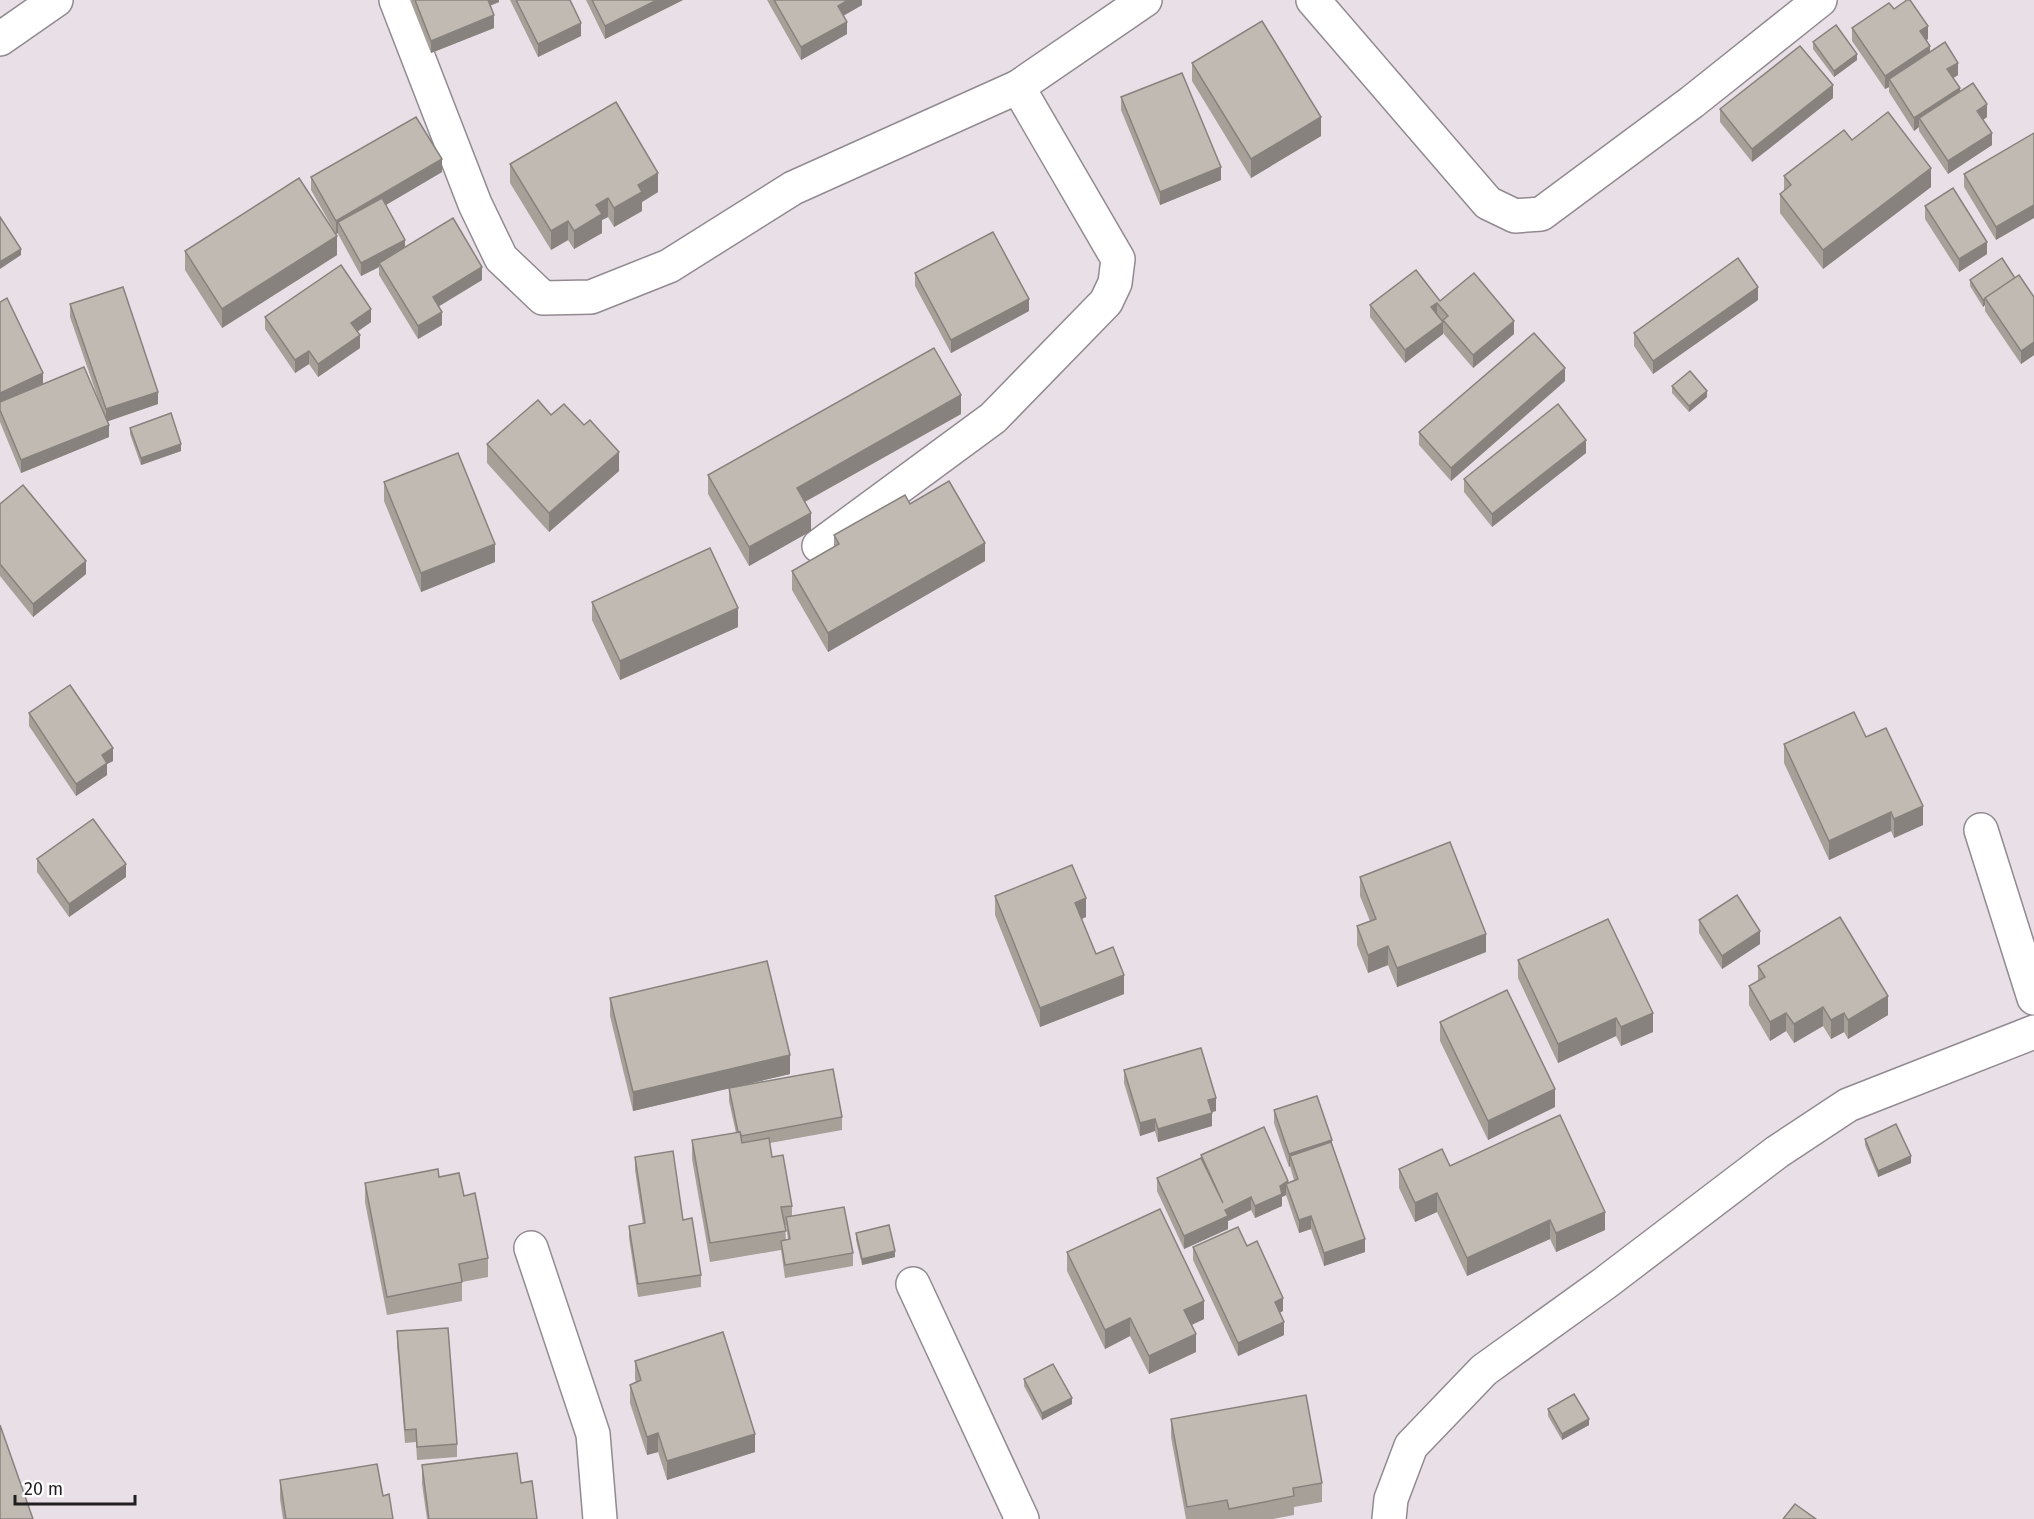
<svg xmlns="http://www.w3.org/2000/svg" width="2034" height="1519" viewBox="0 0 2034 1519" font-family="'Fira Sans',sans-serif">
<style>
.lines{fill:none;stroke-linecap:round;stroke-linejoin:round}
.street-casing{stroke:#928a91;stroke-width:36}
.street{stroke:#fff;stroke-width:33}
.wall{fill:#a6a099;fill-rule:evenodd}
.shaded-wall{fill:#87827d}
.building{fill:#c1bab2;stroke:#87827d;stroke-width:1.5}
</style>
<rect width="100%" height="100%" fill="#e8dfe7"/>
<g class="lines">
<defs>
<g id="street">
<path d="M396,0L475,204L501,258L543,298L591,297L669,266L793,188L1018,87L1118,259L1115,283L1106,302L993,418L819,546"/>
<path d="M1313,0L1488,203L1515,216L1541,214L1692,102L1820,0"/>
<path d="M0,39L56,0"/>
<path d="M1018,87L1145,0"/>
<path d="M1981,830L2034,998"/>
<path d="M531,1248L593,1434L600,1519"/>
<path d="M913,1284L1022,1519"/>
<path d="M1389,1519L1391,1499L1411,1446L1484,1370L1605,1283L1777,1152L1848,1105L2034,1032"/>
</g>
</defs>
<use href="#street" class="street-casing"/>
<use href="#street" class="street"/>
</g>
<g class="wall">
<path d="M410,0H499V2L490,6L494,28L431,53Z"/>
<path d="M510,0H570L581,36L538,57Z"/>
<path d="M586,0H683L605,39Z"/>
<path d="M767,0H862V5L844,15L847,34L801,60Z"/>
<path d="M1894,9L1928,39L1926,40L1930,52L1958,75L1953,78L1960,92L1987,117L1983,120L1992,145L1948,174L1919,131V127L1914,131L1889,92V87L1885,89L1852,41V28Z"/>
<path d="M1813,42L1857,60L1834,77L1813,49Z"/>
<path d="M1192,63L1321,136L1251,178L1192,81Z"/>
<path d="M1121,97L1221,180L1160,205L1121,110Z"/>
<path d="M1833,98L1752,162L1720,122V109Z"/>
<path d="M2034,133L1996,240L1964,187V174Z"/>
<path d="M1852,140L1931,187L1823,269L1780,213V194L1784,191V176Z"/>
<path d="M510,164L658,192L642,202V211L614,227L608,217L602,220V233L574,249L568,240L551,250L510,183Z"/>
<path d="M442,172L386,205L405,247L482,280L438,306L442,325L418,339L379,275V267L361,276L338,234V233L336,234L311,190V177Z"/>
<path d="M1925,206L1987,254L1959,272L1925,219Z"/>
<path d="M185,251L337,255L222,328L185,270Z"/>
<path d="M915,273L1029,311L951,353L915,286Z"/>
<path d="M2015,278L2034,297V355L2021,364L1985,311V305L1983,307L1970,286V280Z"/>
<path d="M1758,300L1653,374L1634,346V333Z"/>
<path d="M1440,301L1514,334L1473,368L1443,333V334L1405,363L1370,317V305Z"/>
<path d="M0,302L43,384L102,410L70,317V304L158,404L107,421L109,437L21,473L0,422Z"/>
<path d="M265,317L371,322L357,332L360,348L318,377L309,364L295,373L265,329Z"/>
<path d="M1565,381L1451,481L1419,445V432Z"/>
<path d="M1672,386L1707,397L1689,412L1672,393Z"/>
<path d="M961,414L805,502L811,531L749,566L708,494V475Z"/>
<path d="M551,415L619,471L549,532L487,463V444Z"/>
<path d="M130,428L181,451L141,465L130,434Z"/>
<path d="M1586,453L1492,527L1464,492V479Z"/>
<path d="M384,482L495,562L421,592L384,501Z"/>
<path d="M0,504L86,574L33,617L0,576Z"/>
<path d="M910,504L985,561L828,652L792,590V571L834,547V535Z"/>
<path d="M592,602L738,627L620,680L592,620Z"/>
<path d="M29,713L113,761L107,764V775L76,796L29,726Z"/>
<path d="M1866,737L1923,825L1894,838L1891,831L1829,860L1784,763V744Z"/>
<path d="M37,859L126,877L69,917L37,872Z"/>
<path d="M1360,877L1486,952L1397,987L1388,965L1368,973L1357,945V926L1370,921L1360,896Z"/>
<path d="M995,896L1086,917L1081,919L1096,954L1124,994L1040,1027L995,915Z"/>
<path d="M1699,920L1760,944L1722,969L1699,933Z"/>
<path d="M1518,960L1653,1032L1621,1046L1616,1036L1558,1063L1518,978Z"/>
<path d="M1758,966L1888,1015L1848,1039L1844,1032L1831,1039L1823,1026L1794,1043L1786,1031L1770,1041L1749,1005V986L1758,981Z"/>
<path d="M610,998L790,1074L730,1088L842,1117V1130L770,1143L772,1157L792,1206V1216L853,1253V1266L785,1278L781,1250L710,1262L692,1159V1140L736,1133L729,1101V1088L633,1111L610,1016ZM785,1225H786L788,1239L786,1240Z"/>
<path d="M1440,1022L1555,1107L1488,1140L1440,1041Z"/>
<path d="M1124,1070L1216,1111L1212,1112V1126L1158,1142L1155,1131L1140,1136L1124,1083Z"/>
<path d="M1274,1110L1332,1143L1365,1252L1324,1266L1311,1229L1299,1233L1286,1195L1282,1197V1206L1255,1218L1251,1210L1228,1221V1229L1184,1249L1157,1191V1178L1201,1159V1155L1288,1183L1294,1180L1290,1166L1289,1167L1274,1123Z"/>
<path d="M1865,1139L1911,1163L1878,1177L1865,1145Z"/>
<path d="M635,1157L683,1220L701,1275V1287L638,1297L629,1238V1226L643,1224L635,1170Z"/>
<path d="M1450,1166L1605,1230L1556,1252L1550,1239L1467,1276L1437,1212L1415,1222L1399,1188V1169Z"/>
<path d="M439,1177L464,1196L488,1258V1277L462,1282V1301L387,1315L365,1202V1183Z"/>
<path d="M856,1233L895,1257L862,1265L856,1240Z"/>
<path d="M1247,1246L1283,1311L1279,1312L1284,1335L1238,1356L1193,1260V1247Z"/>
<path d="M1067,1252L1204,1319L1192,1325L1196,1352L1149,1374L1130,1336L1105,1349L1067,1271Z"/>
<path d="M397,1331L457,1444V1457L417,1460L416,1442L405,1443L397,1344Z"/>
<path d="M635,1361L755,1452L667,1480L658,1452L647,1455L630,1403V1385L636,1382L635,1379Z"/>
<path d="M1024,1379L1072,1404L1042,1420L1024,1386Z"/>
<path d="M1548,1409L1589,1425L1562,1440L1548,1416Z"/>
<path d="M1171,1419L1322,1483V1502L1294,1507V1515L1273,1519H1186L1171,1437Z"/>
<path d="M422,1465L521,1483L537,1519H427L422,1484Z"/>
<path d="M280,1480L383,1496L393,1519H283L280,1499Z"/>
</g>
<g class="shaded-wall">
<path d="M486,0H499V2L486,7Z"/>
<path d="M657,0H683L605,39V26Z"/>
<path d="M848,0H862V5L838,19V6Z"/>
<path d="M494,15V28L431,53V41Z"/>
<path d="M847,22V34L801,60V47Z"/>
<path d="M581,23V36L538,57V44Z"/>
<path d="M1928,26V39L1920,44V31Z"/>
<path d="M1930,46V59L1889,79V87L1885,89V76Z"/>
<path d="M1857,54V60L1834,77V71Z"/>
<path d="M1958,63V75L1947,82V69Z"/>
<path d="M1833,85V98L1752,162V149Z"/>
<path d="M1960,88V100L1919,118V127L1914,131V118Z"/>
<path d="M1987,104V117L1977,124V111Z"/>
<path d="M1321,117V136L1251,178V159Z"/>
<path d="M1992,133V145L1948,174V161Z"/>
<path d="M442,159V172L343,230L338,222V233L336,234V221Z"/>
<path d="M1221,167V180L1160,205V192Z"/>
<path d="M1931,168V187L1823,269V250Z"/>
<path d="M658,173V192L642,202V211L614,227V208L638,185Z"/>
<path d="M608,198V217L602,220V233L574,249V231L596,205Z"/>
<path d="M2034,205V218L1996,240V227Z"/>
<path d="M568,221V240L551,250V231Z"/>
<path d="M337,236V255L222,328V309Z"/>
<path d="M405,240V252L379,263V267L361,276V263Z"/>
<path d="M1987,242V254L1959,272V259Z"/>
<path d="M21,249V255L0,269V262Z"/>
<path d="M482,267V280L433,310V297Z"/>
<path d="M1758,287V300L1653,374V361Z"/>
<path d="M1029,299V311L951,353V340Z"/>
<path d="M1985,299V305L1983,307V300Z"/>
<path d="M1437,303V316L1431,307Z"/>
<path d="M371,309V322L351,336V323Z"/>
<path d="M442,312V325L418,339V326Z"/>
<path d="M1514,321V334L1473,368V355Z"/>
<path d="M1443,322V334L1405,363V350Z"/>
<path d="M360,335V348L318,377V364Z"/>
<path d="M2034,342V355L2021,364V351Z"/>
<path d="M309,351V364L295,373V360Z"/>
<path d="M1565,368V381L1451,481V468Z"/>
<path d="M43,373V385L0,405V393Z"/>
<path d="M1707,391V397L1689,412V406Z"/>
<path d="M158,392V404L106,422V409Z"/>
<path d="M961,395V414L797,506V488Z"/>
<path d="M109,425V437L21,473V460Z"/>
<path d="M1586,440V453L1492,527V514Z"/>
<path d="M181,444V451L141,465V458Z"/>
<path d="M619,452V471L549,532V513Z"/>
<path d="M811,513V531L749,566V547Z"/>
<path d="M985,543V561L828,652V633Z"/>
<path d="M495,544V562L421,592V573Z"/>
<path d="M86,561V574L33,617V604Z"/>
<path d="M738,608V627L620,680V661Z"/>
<path d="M113,748V761L107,764V775L76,796V784L102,755Z"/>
<path d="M1923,806V825L1894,838V819Z"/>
<path d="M1891,812V831L1829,860V841Z"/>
<path d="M126,864V877L69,917V904Z"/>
<path d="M1086,898V917L1075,922V903Z"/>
<path d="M1760,931V944L1722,969V956Z"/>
<path d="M1486,934V952L1397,987V968Z"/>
<path d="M1388,946V965L1368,973V955Z"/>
<path d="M1124,975V994L1040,1027V1008Z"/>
<path d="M1888,996V1015L1848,1039V1020Z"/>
<path d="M1823,1007V1026L1794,1043V1024Z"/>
<path d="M1653,1013V1032L1621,1046V1027Z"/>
<path d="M1786,1013V1031L1770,1041V1022Z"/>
<path d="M1844,1013V1032L1831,1039V1020Z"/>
<path d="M1616,1018V1036L1558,1063V1044Z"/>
<path d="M790,1055V1074L633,1111V1092Z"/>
<path d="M1555,1089V1107L1488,1140V1121Z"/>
<path d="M1216,1098V1111L1208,1113V1100Z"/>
<path d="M1212,1113V1126L1158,1142V1129Z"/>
<path d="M1155,1119V1131L1140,1136V1123Z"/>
<path d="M1332,1140V1153L1290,1156V1166L1289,1167V1154Z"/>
<path d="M1911,1156V1163L1878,1177V1171Z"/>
<path d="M1288,1181V1189L1286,1184V1195L1282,1197V1206L1255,1218V1206L1280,1186Z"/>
<path d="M1437,1193V1212L1415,1222V1203Z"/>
<path d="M1251,1197V1210L1228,1221V1229L1184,1249V1236L1225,1210Z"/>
<path d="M1605,1212V1230L1556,1252V1233Z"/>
<path d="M1311,1216V1229L1299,1233V1220Z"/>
<path d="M1550,1220V1239L1467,1276V1258Z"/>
<path d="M1365,1239V1252L1324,1266V1253Z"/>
<path d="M895,1251V1257L862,1265V1259Z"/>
<path d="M1283,1298V1311L1275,1315V1302Z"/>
<path d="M1204,1301V1319L1184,1328V1310Z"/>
<path d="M1130,1318V1336L1105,1349V1330Z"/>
<path d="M1284,1322V1335L1238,1356V1343Z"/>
<path d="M1196,1334V1352L1149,1374V1356Z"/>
<path d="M1072,1398V1404L1042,1420V1413Z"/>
<path d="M1589,1419V1425L1562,1440V1434Z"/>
<path d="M658,1433V1452L647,1455V1437Z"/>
<path d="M755,1434V1452L667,1480V1461Z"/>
</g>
<g class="building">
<path d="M415,0H488L494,15L431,41Z"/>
<path d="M516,0H570L581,23L538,44Z"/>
<path d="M592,0H657L605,26Z"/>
<path d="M774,0H848L838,6L847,22L801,47Z"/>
<path d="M1907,0H1910L1928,26L1920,31L1930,46L1885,76L1852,28L1889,3L1894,9Z"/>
<path d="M1262,21L1321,117L1251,159L1192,63Z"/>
<path d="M1836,25L1857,54L1834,71L1813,42Z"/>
<path d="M1945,42L1958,63L1947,69L1960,88L1914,118L1889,79Z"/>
<path d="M1800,46L1833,85L1752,149L1720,109Z"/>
<path d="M1182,73L1221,167L1160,192L1121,97Z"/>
<path d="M1973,83L1987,104L1977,111L1992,133L1948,161L1919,118Z"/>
<path d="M616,102L658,173L638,185L642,192L614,208L608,198L596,205L602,214L574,231L568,221L551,231L510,164Z"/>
<path d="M1888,112L1931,168L1823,250L1780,194L1791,185L1784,176L1844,130L1852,140Z"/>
<path d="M416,117L442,159L336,221L311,177Z"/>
<path d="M2034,133V205L1996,227L1964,174Z"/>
<path d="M299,178L337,236L222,309L185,251Z"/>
<path d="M1953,188L1987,242L1959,259L1925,206Z"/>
<path d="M382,198L405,240L361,263L338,222Z"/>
<path d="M0,217L21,249L0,262Z"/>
<path d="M453,218L482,267L433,297L442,312L418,326L379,263Z"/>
<path d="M993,232L1029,299L951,340L915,273Z"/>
<path d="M1738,258L1758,287L1653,361L1634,333Z"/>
<path d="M2002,258L2015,278L1983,300L1970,280Z"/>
<path d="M341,265L371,309L351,323L360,335L318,364L309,351L295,360L265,317Z"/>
<path d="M1416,270L1440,301L1474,273L1514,321L1473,355L1443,320L1448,316L1437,303L1431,307L1443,322L1405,350L1370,305Z"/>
<path d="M2019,275L2034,297V342L2021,351L1985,298Z"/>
<path d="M123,287L158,392L106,409L70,304Z"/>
<path d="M7,298L43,373L0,393V302Z"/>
<path d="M1534,333L1565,368L1451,468L1419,432Z"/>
<path d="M934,348L961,395L797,488L811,513L749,547L708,475Z"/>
<path d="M84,367L109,425L21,460L0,410V402Z"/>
<path d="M1690,371L1707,391L1689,406L1672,386Z"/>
<path d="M538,400L551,415L564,404L584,425L590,420L619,452L549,513L487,444Z"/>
<path d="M1558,404L1586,440L1492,514L1464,479Z"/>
<path d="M171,413L181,444L141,458L130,428Z"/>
<path d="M458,453L495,544L421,573L384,482Z"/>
<path d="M949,481L985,543L828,633L792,571L839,544L834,535L905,495L910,504Z"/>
<path d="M23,485L86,561L33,604L0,564V504Z"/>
<path d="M710,548L738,608L620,661L592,602Z"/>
<path d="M70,685L113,748L102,755L107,763L76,784L29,713Z"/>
<path d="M1854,712L1866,737L1886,728L1923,806L1894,819L1891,812L1829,841L1784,744Z"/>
<path d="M93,819L126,864L69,904L37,859Z"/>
<path d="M1450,842L1486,934L1397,968L1388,946L1368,955L1357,926L1376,919L1360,877Z"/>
<path d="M1072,865L1086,898L1075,903L1096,954L1113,947L1124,975L1040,1008L995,896Z"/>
<path d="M1737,895L1760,931L1722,956L1699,920Z"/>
<path d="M1840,917L1888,996L1848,1020L1844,1013L1831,1020L1823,1007L1794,1024L1786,1013L1770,1022L1749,986L1765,977L1758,966Z"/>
<path d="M1608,919L1653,1013L1621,1027L1616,1018L1558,1044L1518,960Z"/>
<path d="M767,961L790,1055L633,1092L610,998Z"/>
<path d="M1507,990L1555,1089L1488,1121L1440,1022Z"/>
<path d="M1201,1048L1216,1098L1208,1100L1212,1113L1158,1129L1155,1119L1140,1123L1124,1070Z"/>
<path d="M833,1069L842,1117L741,1136L740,1132H738L729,1088Z"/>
<path d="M1317,1096L1332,1140L1289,1154L1274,1110Z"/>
<path d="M1560,1115L1605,1212L1556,1233L1550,1220L1467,1258L1437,1193L1415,1203L1399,1169L1442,1149L1450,1166Z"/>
<path d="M1896,1124L1911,1156L1878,1171L1865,1139Z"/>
<path d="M1264,1127L1288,1181L1280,1186L1282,1194L1255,1206L1251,1197L1225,1210L1228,1216L1184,1236L1157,1178L1201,1158L1223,1203L1201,1155Z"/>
<path d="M740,1132L742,1143L769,1138L772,1157L783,1155L792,1206L781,1207L786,1231L710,1243L692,1140Z"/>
<path d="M1331,1142L1365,1239L1324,1253L1311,1216L1299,1220L1286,1184L1298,1179L1290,1156Z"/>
<path d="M673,1151L683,1220L692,1218L701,1275L638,1284L629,1226L645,1223L635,1157Z"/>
<path d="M438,1169L439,1177L459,1173L464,1196L475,1193L488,1258L459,1264L462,1282L387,1297L365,1183Z"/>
<path d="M844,1207L853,1253L785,1265L781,1241L790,1239L786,1217Z"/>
<path d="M1160,1209L1204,1301L1184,1310L1196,1334L1149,1356L1130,1318L1105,1330L1067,1252Z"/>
<path d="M889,1225L895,1251L862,1259L856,1233Z"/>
<path d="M1238,1227L1247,1246L1257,1241L1283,1298L1275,1302L1284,1322L1238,1343L1193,1247Z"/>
<path d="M448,1328L457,1444L417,1447L416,1429L405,1430L397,1331Z"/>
<path d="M723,1332L755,1434L667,1461L658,1433L647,1437L630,1385L641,1380L635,1361Z"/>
<path d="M1053,1364L1072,1398L1042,1413L1024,1379Z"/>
<path d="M1574,1394L1589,1419L1562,1434L1548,1409Z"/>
<path d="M1306,1395L1322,1483L1293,1488L1294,1496L1229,1509L1227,1500L1187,1507L1171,1419Z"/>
<path d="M0,1425L33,1519H0Z"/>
<path d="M517,1453L521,1483L532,1481L537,1519H429L422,1465Z"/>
<path d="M377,1464L383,1496L389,1494L393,1519H286L280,1480Z"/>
<path d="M1795,1504L1816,1519H1783Z"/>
</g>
<path d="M15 1495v9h120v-9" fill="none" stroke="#211e21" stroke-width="3"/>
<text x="24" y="1495" font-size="18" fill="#211e21" stroke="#ffffff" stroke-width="4.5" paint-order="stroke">20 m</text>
</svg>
